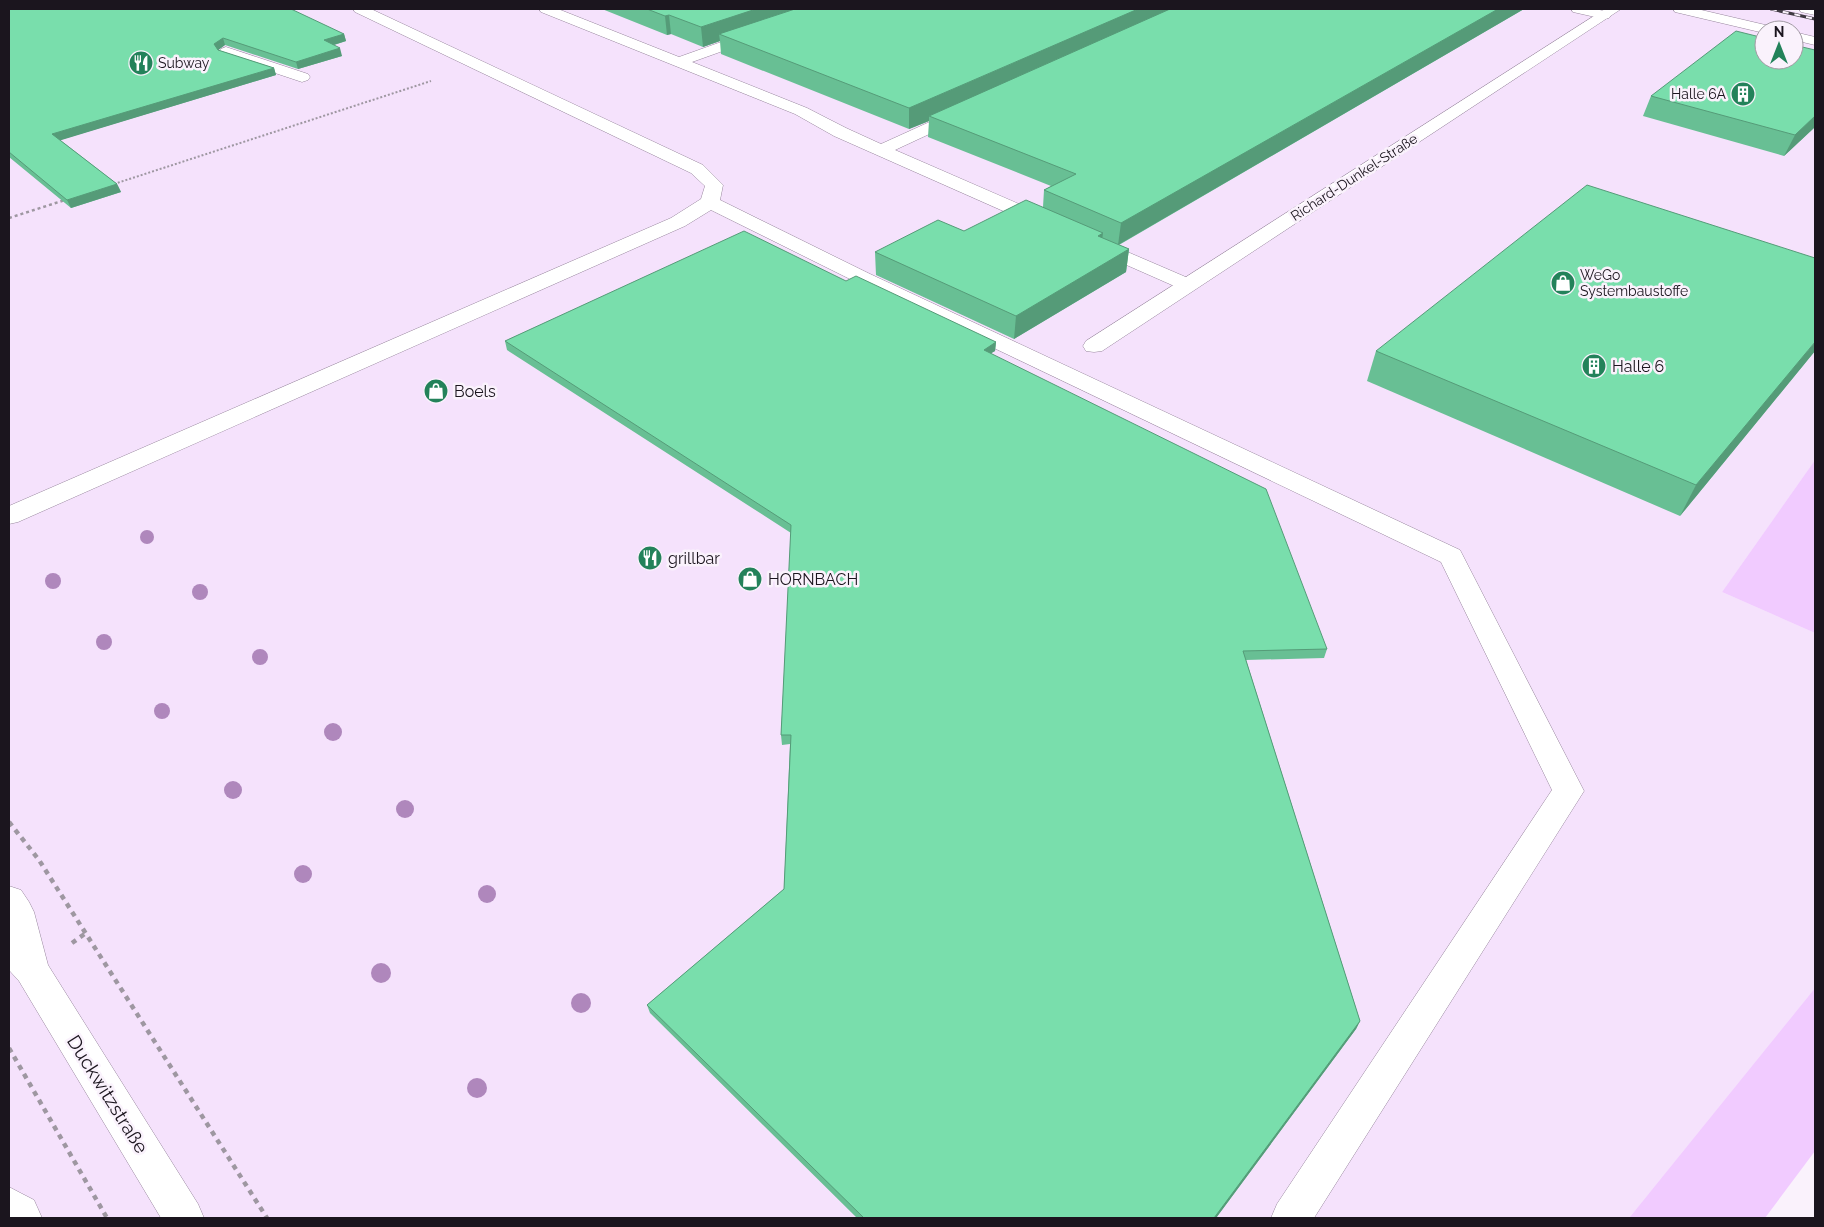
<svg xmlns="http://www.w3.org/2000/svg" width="1824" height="1227" viewBox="0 0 1824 1227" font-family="Raleway,sans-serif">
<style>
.built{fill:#f5e2fc;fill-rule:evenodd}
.green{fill:#f1cbff}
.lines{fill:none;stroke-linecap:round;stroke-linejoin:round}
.service-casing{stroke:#98879e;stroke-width:1}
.minor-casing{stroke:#98879e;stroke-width:1}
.path-far2{stroke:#9e97a1;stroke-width:2;stroke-dasharray:2 2;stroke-linecap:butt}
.path-far1{stroke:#9e97a1;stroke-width:2.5;stroke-dasharray:3 3;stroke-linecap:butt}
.path{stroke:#9e97a1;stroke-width:4.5;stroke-dasharray:5 5;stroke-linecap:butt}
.service{fill:#fff;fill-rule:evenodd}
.minor{fill:#fff;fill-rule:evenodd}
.rail-casing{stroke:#403a43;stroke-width:3}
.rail{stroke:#faf2fc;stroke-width:2;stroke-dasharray:6;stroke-linecap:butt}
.tree{fill:#af87bc}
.wall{fill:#68bf94}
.shaded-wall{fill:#559b78}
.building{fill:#79deac;stroke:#559b78}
.labels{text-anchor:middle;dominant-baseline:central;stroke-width:5;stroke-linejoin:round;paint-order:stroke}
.far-poi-label{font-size:14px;fill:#1b151e;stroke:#faf2fc;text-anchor:start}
.far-street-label{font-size:14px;fill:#1b151e;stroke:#faf2fc}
.poi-label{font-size:16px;fill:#1b151e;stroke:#faf2fc;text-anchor:start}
.near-street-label{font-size:19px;fill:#1b151e;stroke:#faf2fc}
</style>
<rect width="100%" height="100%" fill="#faf2fc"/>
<path class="built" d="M9,9H1785L1815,16V460L1722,592L1815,633V988L1629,1218H9ZM1764,30H1794V60H1764Z"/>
<g class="green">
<path d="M1815,460V633L1722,592Z"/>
<path d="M1815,988V1151L1765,1218H1629Z"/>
</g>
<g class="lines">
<defs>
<g id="service">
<path d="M353,9H371L703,165L723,185L720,200L870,274L1460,550L1584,791L1314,1218H1271L1277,1204L1552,790L1441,562L856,282L711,210L685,226L18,522L9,524V506L671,218L701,199L705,186L691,173L355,12Z"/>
<path d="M539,9H558L679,57L752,31H762L764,34L762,37L692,62L807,108L846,128L881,144L956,110H968L970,113L968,116L895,150L1051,218L1053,222L1051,226L1044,228L1037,226L834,136L795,114L541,12Z"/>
<path d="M1571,9H1595L1609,12L1611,15L1609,18L1604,19L1573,12Z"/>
<path d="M1673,9H1697L1774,27L1776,30H1764V33L1675,12Z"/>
<path d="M1794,32L1815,37V45L1794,40Z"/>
<path d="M226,47L308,74L310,77L308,80L302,82L221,55L218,52L221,49Z"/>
<path d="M1095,238L1195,281L1198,285L1195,289L1188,291L1181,289L1088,248L1085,244L1088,240Z"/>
<path d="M9,1187L34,1200L42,1218H9Z"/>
</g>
<g id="minor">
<path d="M1605,9H1621L1102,351L1094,352L1086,351L1083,346L1086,341Z"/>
<path d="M1799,9H1815V15L1801,12Z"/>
<path d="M9,886L21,890L29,902L34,912L48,965L198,1204L204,1218H161L19,981L9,970Z"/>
</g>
</defs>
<use href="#service" class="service-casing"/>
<use href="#minor" class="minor-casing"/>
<path class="path-far2" d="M114,184L431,81"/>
<path class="path-far1" d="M9,218L65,200"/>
<g class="path">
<path d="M9,822L39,860L267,1218"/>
<path d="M72,943L86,933"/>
<path d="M9,1048L107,1218"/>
</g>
<use href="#service" class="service"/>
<use href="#minor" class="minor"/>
<defs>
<path id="rail" d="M1771,9L1815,19"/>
</defs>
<use href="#rail" class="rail-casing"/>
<use href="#rail" class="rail"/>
</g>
<g class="tree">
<circle cx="147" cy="537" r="7"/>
<circle cx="53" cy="581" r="8"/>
<circle cx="200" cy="592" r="8"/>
<circle cx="104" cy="642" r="8"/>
<circle cx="260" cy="657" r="8"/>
<circle cx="162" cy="711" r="8"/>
<circle cx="333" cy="732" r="9"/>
<circle cx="233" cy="790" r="9"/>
<circle cx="405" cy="809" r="9"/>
<circle cx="303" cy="874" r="9"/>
<circle cx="487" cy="894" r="9"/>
<circle cx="381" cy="973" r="10"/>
<circle cx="581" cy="1003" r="10"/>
<circle cx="477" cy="1088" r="10"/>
</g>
<g class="wall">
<path d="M9,9L344,34L346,41L334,45L342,56L298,69L225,45L218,50L274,68L276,75L60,140L117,184L121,192L71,208L9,157Z"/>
<path d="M602,9H1524L1119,245L1129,249L1126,272L1014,339L876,275L875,252L964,231L1043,207L1044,190L1051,186L928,137L929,121L909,129L721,54L720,41L703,47L671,34L667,35Z"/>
<path d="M1815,50V127L1784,156L1643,116L1651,96Z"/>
<path d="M846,281L996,342L995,351L991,353L1327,649L1324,658L1246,660L1360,1021L1356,1029L1216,1218H857L650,1013L647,1005L784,889L790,744L782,745L781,735L791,533L507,350L505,341Z"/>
<path d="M1376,351H1815L1680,516L1367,381Z"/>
</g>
<g class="shaded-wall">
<path d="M756,9H813L719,34L720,41L703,47L701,27Z"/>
<path d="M1138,9H1178L929,116V121L909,129V108Z"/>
<path d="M1498,9H1524L1118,245L1121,223Z"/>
<path d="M669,15L671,34L667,35L665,16Z"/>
<path d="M344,34L346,41L327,47L324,40Z"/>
<path d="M223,38L225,45L217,51L214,44Z"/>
<path d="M340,48L342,56L298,69L296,62Z"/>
<path d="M274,68L276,75L55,142L52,134Z"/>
<path d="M1815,116V127L1784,156L1795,135Z"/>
<path d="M117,184L121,192L71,208L67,200Z"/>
<path d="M1103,233L1100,256L1098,236Z"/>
<path d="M1129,249L1126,272L1014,339L1016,316Z"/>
<path d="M996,342L995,351L983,358L984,350Z"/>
<path d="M1815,342V351L1680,516L1696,485Z"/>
<path d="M1360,1021L1356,1029L1216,1218H1214Z"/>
</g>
<g class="building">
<path d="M9,9H291L344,34L324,40L340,48L296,62L223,38L214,44L218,50L274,68L52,134L117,184L67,200L9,152Z"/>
<path d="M647,9H756L701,27L669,15L665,16Z"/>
<path d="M795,9H1138L909,108L719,34Z"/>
<path d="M1170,9H1498L1121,223L1044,190L1076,174L929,116Z"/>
<path d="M1736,31L1764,38V60H1794V45L1815,50V116L1795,135L1651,96Z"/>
<path d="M1587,185L1815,258V342L1696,485L1376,351Z"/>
<path d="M1026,200L1103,233L1098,236L1129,249L1016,316L875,252L938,220L964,231Z"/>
<path d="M744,231L846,281L856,276L996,342L984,350L1266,489L1327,649L1243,651L1360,1021L1214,1218H864L647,1005L784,889L791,735H781L791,525L505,341Z"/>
</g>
<defs>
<symbol id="restaurant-disc" viewBox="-11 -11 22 22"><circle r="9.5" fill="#23825a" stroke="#faf2fc"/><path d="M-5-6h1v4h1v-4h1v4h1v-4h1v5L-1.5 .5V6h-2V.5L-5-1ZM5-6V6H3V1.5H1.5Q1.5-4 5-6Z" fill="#fff"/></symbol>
<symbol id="building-disc" viewBox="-11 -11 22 22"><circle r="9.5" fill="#23825a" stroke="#faf2fc"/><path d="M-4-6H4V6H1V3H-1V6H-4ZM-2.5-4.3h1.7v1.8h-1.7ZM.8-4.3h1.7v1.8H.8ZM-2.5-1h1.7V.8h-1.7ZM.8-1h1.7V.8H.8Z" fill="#fff"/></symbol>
<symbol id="shop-disc" viewBox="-11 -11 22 22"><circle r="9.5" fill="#23825a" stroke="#faf2fc"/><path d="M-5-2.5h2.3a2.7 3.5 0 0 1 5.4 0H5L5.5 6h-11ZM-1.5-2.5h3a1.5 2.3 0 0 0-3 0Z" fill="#fff"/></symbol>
</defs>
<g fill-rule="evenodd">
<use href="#restaurant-disc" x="127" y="49" width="28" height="28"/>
<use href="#building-disc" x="1729" y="80" width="28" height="28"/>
<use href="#shop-disc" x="1549" y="269" width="28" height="28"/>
<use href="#building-disc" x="1580" y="352" width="28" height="28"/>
<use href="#shop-disc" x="422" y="377" width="28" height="28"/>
<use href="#restaurant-disc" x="636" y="544" width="28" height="28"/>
<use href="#shop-disc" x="736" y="565" width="28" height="28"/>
</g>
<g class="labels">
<g class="far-poi-label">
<text x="158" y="63">Subway</text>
<text x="1726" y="94" text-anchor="end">Halle 6A</text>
<text x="1580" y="275">WeGo<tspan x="1580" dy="16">Systembaustoffe</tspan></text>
</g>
<g class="far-street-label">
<text transform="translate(1354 177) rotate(-33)">Richard-Dunkel-Straße</text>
</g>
<g class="poi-label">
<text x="1612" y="366">Halle 6</text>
<text x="454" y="391">Boels</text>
<text x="668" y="558">grillbar</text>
<text x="768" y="579">HORNBACH</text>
</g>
<g class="near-street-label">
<text transform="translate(108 1094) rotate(58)">Duckwitzstraße</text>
</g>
</g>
<rect width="1824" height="1227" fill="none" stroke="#1b151e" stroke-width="20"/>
<g transform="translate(1779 45)"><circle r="24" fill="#faf2fc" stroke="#a19aa3"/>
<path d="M0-4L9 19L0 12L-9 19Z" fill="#23825a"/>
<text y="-8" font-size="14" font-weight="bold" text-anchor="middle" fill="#1b151e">N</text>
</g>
</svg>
